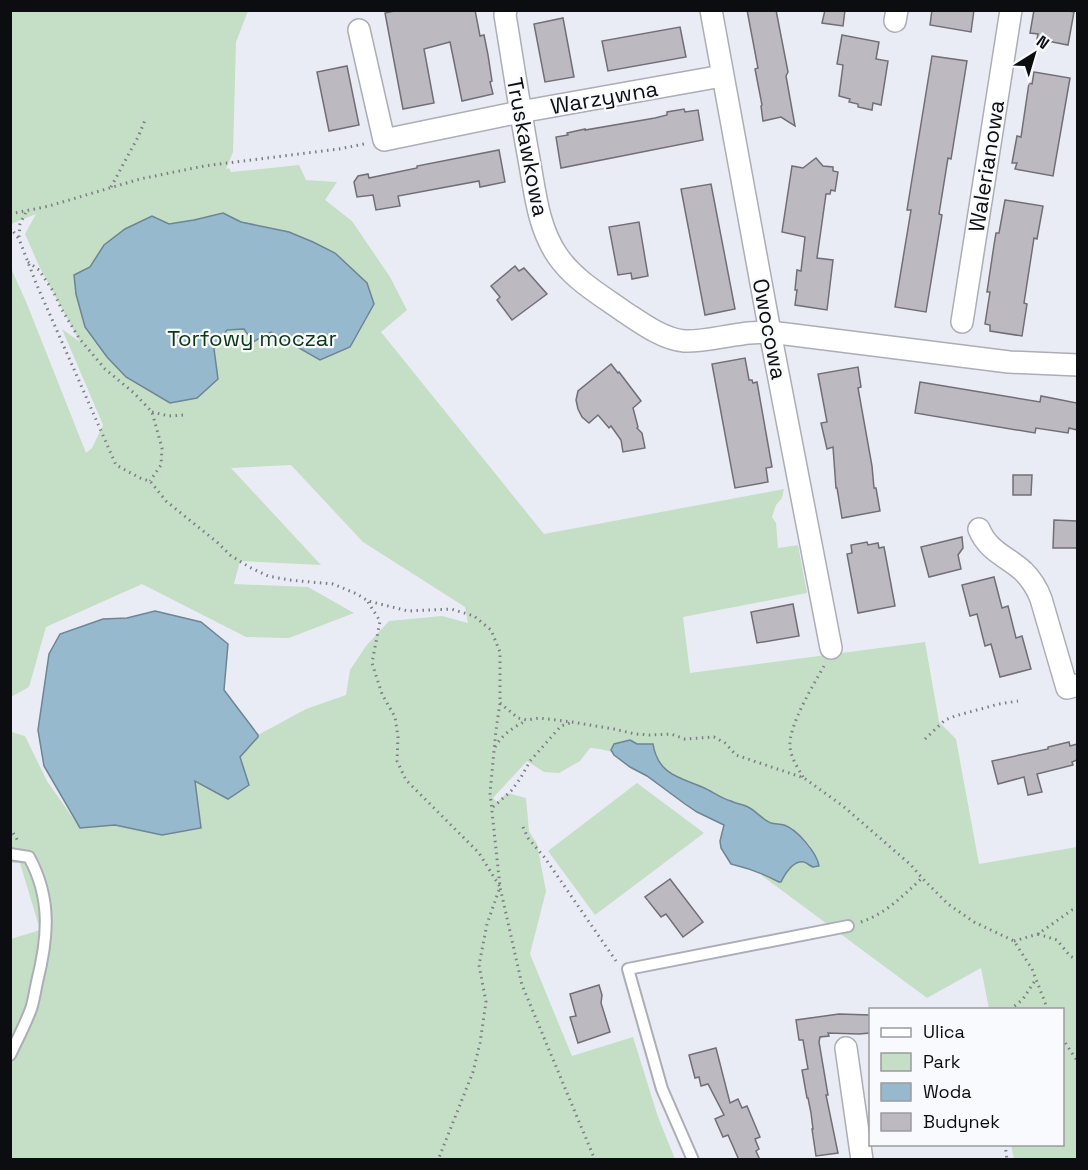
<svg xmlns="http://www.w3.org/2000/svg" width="1088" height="1170" viewBox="0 0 1088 1170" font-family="'Space Grotesk',sans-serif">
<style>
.green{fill:#c5dec6}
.water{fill:#97b9cd;stroke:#6d8594;stroke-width:1.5}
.building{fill:#bdb9c1;stroke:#726e76;stroke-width:1.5}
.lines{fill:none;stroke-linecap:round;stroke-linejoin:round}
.service-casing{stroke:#acadb6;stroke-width:14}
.minor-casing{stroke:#acadb6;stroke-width:24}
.path{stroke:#7c7e84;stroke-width:3;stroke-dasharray:1.5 4.5;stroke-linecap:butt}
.service{stroke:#fff;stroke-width:10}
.minor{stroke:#fff;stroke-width:21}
.labels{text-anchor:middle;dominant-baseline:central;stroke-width:4.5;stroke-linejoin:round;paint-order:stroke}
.street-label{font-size:22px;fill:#0c0d10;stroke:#f9fafd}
.park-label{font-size:22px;fill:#0c3714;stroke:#f9fafd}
</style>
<rect width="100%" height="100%" fill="#eaecf5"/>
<g class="green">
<path d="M11,11H248L236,42L233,152L226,169L229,168L231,172L299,165L306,180L337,182L325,200L352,221L390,277L407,310L381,332L544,534L784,489L782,498L776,505L772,517L776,523L778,548L798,545L807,593L683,617L690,673L925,642L939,722L956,739L979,864L1077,847V1159H1014L1011,1145L1062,1144V1010L989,1009L981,968L927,998L761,875H766L781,881C785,874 794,860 804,862C805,862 812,867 813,867L818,860L812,853L811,847L802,838L786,826L769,823L747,806L731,801L705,789L678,778L670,774L655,756L630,740L614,744L611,749L612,752L600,749L590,748L580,761L559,773L544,772L527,761L493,798L497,802L507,793L526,798L529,831L537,844L546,891L530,954L572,1056L633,1037L658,1117L675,1159H11V939L40,930L20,863H11V732L25,736L47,781L80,828L115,825L162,835L201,827L195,780L240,757L258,737V735L306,709L346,695L350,670L366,646L389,621L442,616L468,623L465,607L363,542L291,465L231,468L321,565L240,561L234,584L308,587L354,613L289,638L246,637L142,584L46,627L29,687L11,697L10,266L27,304L86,453L92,448L103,425L62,329L80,342L39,266L25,234L36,214L11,224Z"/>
<path d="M637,783L704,833L595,915L548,851Z"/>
</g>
<g class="water">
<path d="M223,213L241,222L289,232L313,242L335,253L367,283L374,304L350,347L320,360L271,332L253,342L244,329L227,330L214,349L218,379L197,398L170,403L126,377L107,357L85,327L76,294L74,275L90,267L104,245L125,229L152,216L169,224L194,220Z"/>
<path d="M155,611L201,622L228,644L224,690L258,735V737L240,757L249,785L228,799L195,781L201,828L162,835L115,825L80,828L44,766L38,730L49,654L60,634L103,619L127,618Z"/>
<path d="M630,740L637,744H653C658,774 678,777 702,787C712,791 720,798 731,801C736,804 743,804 748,807C756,811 763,820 771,823C775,824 780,824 784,825C797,829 817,853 819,866L813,867C812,867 805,862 804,862C793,860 785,874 781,882H779C764,874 748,868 731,864L721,848L720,841L724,825L697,812L685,804L647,776L630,767L614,755L611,750L614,744Z"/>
</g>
<g class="building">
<path d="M399,10H475L480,36L484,35L488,55L492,81L490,82L493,94L462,101L450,42L424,49L434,103L403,109L385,13Z"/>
<path d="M747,10H776L788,72L786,76L795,126L781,117L763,121L761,106L762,105L755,69L758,68Z"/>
<path d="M825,10H845L843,26L822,23Z"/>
<path d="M932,10H974L971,32L930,25Z"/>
<path d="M1034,10H1064L1074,12L1068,45L1037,39L1038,34L1030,33Z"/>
<path d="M563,18L574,77L545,82L534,24Z"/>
<path d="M680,27L686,57L608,71L602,41Z"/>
<path d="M842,35L879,42L876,59L888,61L881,105L873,103L872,110L858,107V104L849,102L850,99L839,96L843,65L837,64Z"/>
<path d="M932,56L967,61L951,159L948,158L939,214L942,215L926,312L895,307L911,210H907Z"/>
<path d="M347,66L359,125L329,131L317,72Z"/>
<path d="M1034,72L1070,78L1053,176L1015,169L1017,163H1012L1017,136L1021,137L1029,83L1032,84Z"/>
<path d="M684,109L685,112L698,110L703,140L561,168L556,137L568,135L567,133L585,129V130L655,118L667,115V112Z"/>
<path d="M499,150L505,182L480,187L479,181L398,196L400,206L376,210L373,195L357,197L354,182L358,176L368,174L369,178L417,168V166Z"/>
<path d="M816,158L823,166L833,167V171L838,172L835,191L831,190L830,194H826L817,258L833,260L827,310L795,305L797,290H795L797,270L801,271L805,237L782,232L792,166L803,168Z"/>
<path d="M711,184L735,309L705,315L681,189Z"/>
<path d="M1005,200L1043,206L1037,239L1034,238L1024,303L1027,304L1022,336L990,331V325L985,324L990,292H987L994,245L996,233H999Z"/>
<path d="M639,222L648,276L632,279L631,273L618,275L609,227Z"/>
<path d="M515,266L519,271L524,268L547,294L512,320L497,300L500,297L491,286Z"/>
<path d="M745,358L749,380H752L753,383L757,382L772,467L766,468L768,482L735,488L712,364Z"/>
<path d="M611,364L618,373L619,372L641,401L633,408L638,427L637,428L642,433L645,448L623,452L621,440L611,426L609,428L598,415L589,423L582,417L578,409L576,400L578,391Z"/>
<path d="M858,367L861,387L858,388L872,466L874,488H876L880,511L842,518L837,488H836L833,447L827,449L821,423L827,422L818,374Z"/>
<path d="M920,382L1040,402L1041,396L1077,403V430L1069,428L1068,433L1036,428L1035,433L915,413Z"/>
<path d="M1013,475H1032L1031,495H1013Z"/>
<path d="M1054,520L1077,521V548H1053Z"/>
<path d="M962,537L963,548L958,555L961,569L929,577L921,547Z"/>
<path d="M867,542L868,545L878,543L879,548L884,547L895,606L858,613L847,554L852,553L851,545Z"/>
<path d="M994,577L1002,608L1008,606L1016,638L1022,636L1031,669L1000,677L991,644L985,646L977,614L970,616L962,585Z"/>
<path d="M793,604L799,636L757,643L751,612Z"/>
<path d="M1069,742L1070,746L1077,744V760L1072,762L1073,765L1037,774L1042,792L1028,795L1024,777L998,784L992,761L1048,749V747Z"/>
<path d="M670,879L703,922L683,937L666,914L661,917L645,897Z"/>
<path d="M599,985L602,995L601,1003L610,1032L578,1043L570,1017L576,1016L570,994Z"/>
<path d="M839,1014L870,1015V1033L859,1034L828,1033L829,1036L820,1037L819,1042L828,1095H826L838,1153L816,1156L812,1129H813L811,1113L808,1098H807L802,1070L808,1069L803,1040H799L796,1020Z"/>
<path d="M716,1048L730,1103L738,1099L742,1108L747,1106L760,1137L755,1139L759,1149L756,1151L760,1160H739L728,1135L723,1137L715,1119L724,1115L708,1084L701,1086L699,1077L695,1078L689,1055Z"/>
</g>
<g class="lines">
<defs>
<g id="service">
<path d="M10,854L29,857C52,899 48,938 37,982C35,991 34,1000 31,1009C25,1025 17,1040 10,1055"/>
<path d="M693,1160L662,1089L628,969L848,926"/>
</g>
<g id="minor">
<path d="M506,10L505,15C513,63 520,111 529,159C535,192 538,227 557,255C573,279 599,294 623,311C640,322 662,339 684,341C703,342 723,336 742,334C751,332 761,333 770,332L1009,362L1078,365"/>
<path d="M711,10L770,332L831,648"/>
<path d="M895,21L897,10"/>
<path d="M359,30L384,140L520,112L722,76"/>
<path d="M962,322L1011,10"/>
<path d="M979,529C988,551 1006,556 1023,571C1031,579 1037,588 1041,599L1067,688L1078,685"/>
<path d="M846,1048L862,1160"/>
</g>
</defs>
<use href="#service" class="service-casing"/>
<use href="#minor" class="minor-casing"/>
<g class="path">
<path d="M111,187L138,137L146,118"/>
<path d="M10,214L49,206L140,179L204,166L339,149L364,144"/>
<path d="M10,227L19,239L36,283L116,465L142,479L150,481L166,501L218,543L230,555L249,567L268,576L289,580L333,584L357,594L368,601L408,611L451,609L474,616L491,630L500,652V703L496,730L490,793L500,887L522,985L595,1160"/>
<path d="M19,237L20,224L26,212"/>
<path d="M28,262L39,270L53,291L62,310L79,338L105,369L134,393L152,412L162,448L161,465L150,481"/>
<path d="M152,412L169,416L184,415"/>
<path d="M368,602L380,621L372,663L382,694L395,717L398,737L397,761L406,780L479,853L500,887L487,924L479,965L486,1002L480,1043L473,1072L438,1160"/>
<path d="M500,703L518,718L527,720L539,718L572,722L614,729L635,734L650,735L671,734L685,739L714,737L725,743L736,755L804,778L843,806L911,865L922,878L948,904L974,922L1014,941L1032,969L1048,1010"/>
<path d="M925,739L945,720L955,716L999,704L1018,701"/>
<path d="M495,747C502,735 513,727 526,721"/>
<path d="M803,777C798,768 791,758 790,747C788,726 814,684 824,666"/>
<path d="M493,807L511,791L520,779L530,761L561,726L570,723"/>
<path d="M523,827L528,838L545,858L616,961"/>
<path d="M10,828L18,841"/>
<path d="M861,922C885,914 903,896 922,878"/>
<path d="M1038,934L1057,940L1070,956L1078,960"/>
<path d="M1014,941L1038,934L1072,910L1078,909"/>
<path d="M1010,1010L1023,999L1036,979"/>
<path d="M1062,1038L1078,1062"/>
<path d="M1005,1144L1007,1160"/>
</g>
<use href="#service" class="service"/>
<use href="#minor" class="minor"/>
</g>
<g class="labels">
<g class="street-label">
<text transform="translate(604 97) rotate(-10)">Warzywna</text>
<text transform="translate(528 147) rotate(79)">Truskawkowa</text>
<text transform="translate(986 166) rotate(-81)">Walerianowa</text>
<text transform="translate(770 329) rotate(79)">Owocowa</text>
</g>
<g class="park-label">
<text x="252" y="338">Torfowy moczar</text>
</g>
</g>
<rect width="1088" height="1170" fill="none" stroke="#0c0d10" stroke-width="24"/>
<rect x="869" y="1008" width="195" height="138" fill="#f9fafd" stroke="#9a9b9e" stroke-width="1.5"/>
<rect x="881" y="1028" width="30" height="9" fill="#ffffff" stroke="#9a9b9e" stroke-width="1.5"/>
<text x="923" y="1038" font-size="18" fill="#0c0d10">Ulica</text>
<rect x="881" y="1053" width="30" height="18" fill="#c5dec6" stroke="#9a9b9e" stroke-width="1.5"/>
<text x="923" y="1068" font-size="18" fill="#0c0d10">Park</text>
<rect x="881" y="1083" width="30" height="18" fill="#97b9cd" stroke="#9a9b9e" stroke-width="1.5"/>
<text x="923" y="1098" font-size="18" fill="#0c0d10">Woda</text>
<rect x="881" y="1113" width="30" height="18" fill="#bdb9c1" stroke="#9a9b9e" stroke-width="1.5"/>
<text x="923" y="1128" font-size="18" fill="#0c0d10">Budynek</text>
<g transform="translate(1034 54) rotate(37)" stroke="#f9fafd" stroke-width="4.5" paint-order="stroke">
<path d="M0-4.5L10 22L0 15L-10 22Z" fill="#0c0d10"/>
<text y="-9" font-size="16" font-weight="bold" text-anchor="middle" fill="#0c0d10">N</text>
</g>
</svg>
